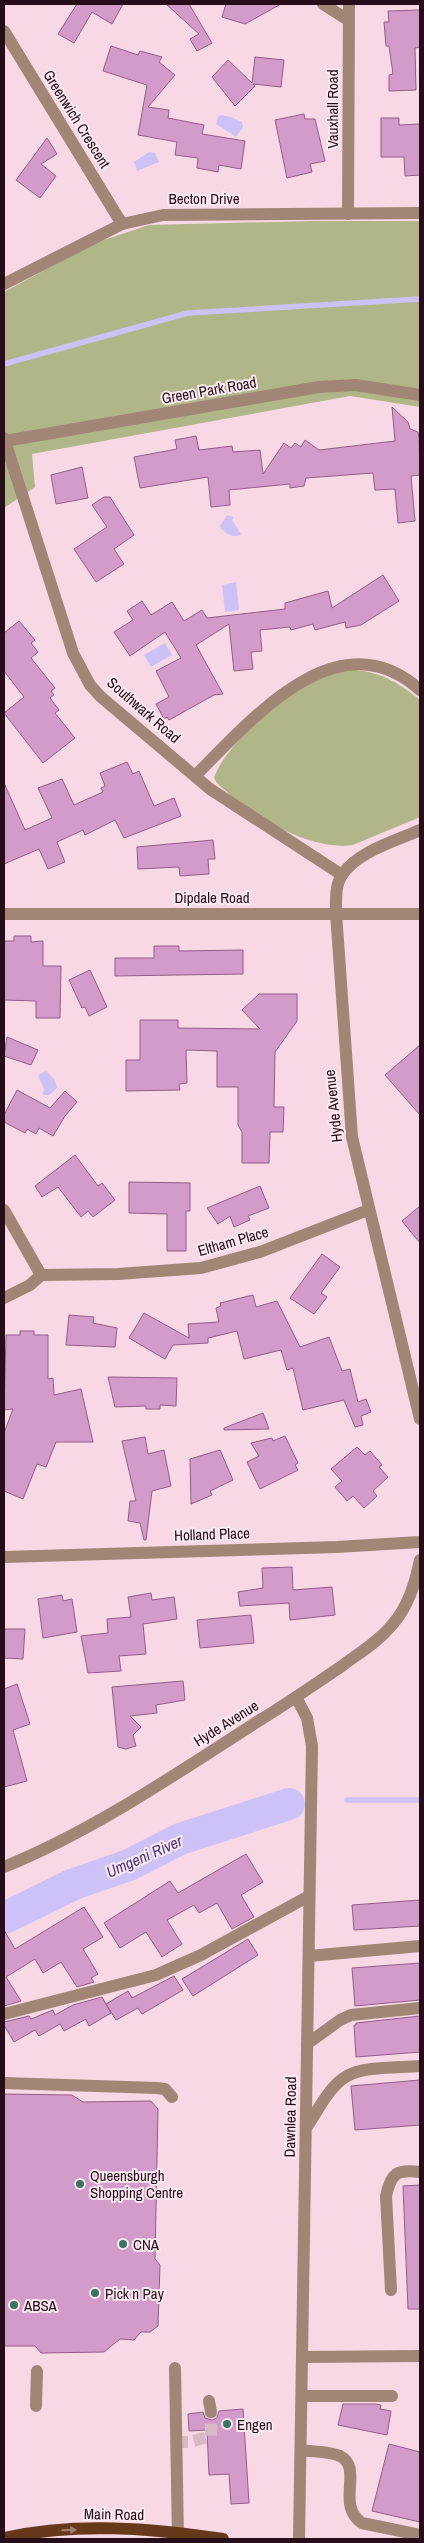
<svg xmlns="http://www.w3.org/2000/svg" width="424" height="2543" viewBox="0 0 424 2543" font-family="'Archivo Narrow',sans-serif">
<style>
.green{fill:#b0b687}
.water{fill:#ccc2f7}
.lines{fill:none;stroke-linecap:round;stroke-linejoin:round}
.stream{stroke:#ccc2f7;stroke-width:5.5}
.river{stroke:#ccc2f7;stroke-width:32}
.building{fill:#d39bc9;stroke:#945c8a}
.minor-tunnel{stroke:#d9b9c6;stroke-width:12;stroke-dasharray:12 6;stroke-linecap:butt}
.minor{stroke:#a18575;stroke-width:12}
.major{stroke:#66391a;stroke-width:12}
.oneway{fill:#a28070}
.poi-dot{fill:#367664;stroke:#fbeaf0;stroke-width:2}
.labels{text-anchor:middle;dominant-baseline:central;stroke-width:4;stroke-linejoin:round;paint-order:stroke}
.street-label{font-size:15px;fill:#270c19;stroke:#fbeaf0}
.poi-label{font-size:15px;fill:#270c19;stroke:#fbeaf0;text-anchor:start}
.water-label{font-size:16px;font-style:italic;fill:#4a3580;stroke:#fbeaf0}
</style>
<rect width="100%" height="100%" fill="#f8d8e4"/>
<g class="green">
<path d="M312,221H420V407L350,396L32,454L35,487L4,508V292L95,243L149,225Z"/>
<path d="M356,670C383,673 400,684 420,700V817L353,845C307,851 249,814 217,783L214,778C224,746 282,696 312,681C326,674 341,671 356,670Z"/>
</g>
<g class="water">
<path d="M221,115L231,117L242,122L243,127L236,137L216,124L218,117Z"/>
<path d="M149,152L155,153L159,162L137,171L134,162Z"/>
<path d="M227,515L233,517L232,520L241,534C235,539 227,534 221,529L220,526Z"/>
<path d="M236,582L239,610L225,612L222,585Z"/>
<path d="M165,643L172,655L151,667L144,655Z"/>
<path d="M46,1071L55,1080L57,1088L49,1095H43L44,1089L38,1075Z"/>
</g>
<g class="lines">
<g class="stream">
<path d="M4,364L188,313L420,299"/>
<path d="M347,1800H420"/>
</g>
<path class="river" d="M4,1918L74,1884L129,1865L180,1839L289,1804"/>
</g>
<g class="building">
<path d="M77,4H123L112,24L92,12L74,43L58,34Z"/>
<path d="M166,4H189L212,43L197,51L190,39L199,34Z"/>
<path d="M226,4H281L245,24L222,17Z"/>
<path d="M420,10V47L415,48L416,90L389,91V75L393,74L389,46H386L384,22H389L388,11Z"/>
<path d="M111,46L138,55L140,51L162,57L159,62L175,75L148,107L169,110L168,118L204,125L202,134L245,141L241,169L219,165L218,172L197,168L198,158L175,155L177,142L138,135L147,85L103,71Z"/>
<path d="M255,57L284,60L281,87L253,84L255,86L235,106L212,77L228,60L252,83Z"/>
<path d="M304,114L305,119H315L325,161L310,164L312,172L287,178L275,120Z"/>
<path d="M381,118H399V125L420,124V175L405,176L404,157H381Z"/>
<path d="M47,138L57,154L41,164L56,176L40,198L16,180Z"/>
<path d="M392,407L408,422L410,429L418,432L419,438L420,475L411,476L415,521L398,523L395,489L375,490L373,473L306,478L304,486L290,488V484L229,490L230,505L211,507L208,477L140,488L134,457L177,449L175,440L196,436L199,450L232,446L233,452L260,450L263,474L284,443L291,448L295,443L301,447L305,440L319,450L395,441Z"/>
<path d="M82,467L88,498L56,504L51,475Z"/>
<path d="M104,497H110L134,535L114,549L124,564L96,582L74,549L107,527L92,505Z"/>
<path d="M383,575L399,601L361,625L346,628L345,622L315,630L313,624L291,630L290,627L260,630L262,651L251,652L253,669L234,671L229,624L196,645L223,694L214,695L169,720L167,717L164,719L156,704L169,697L156,671L181,658L165,632L130,656L114,632L133,620L127,611L142,601L151,615L172,602L184,621L202,610L207,618L285,609V603L328,591L332,608Z"/>
<path d="M19,621L35,640L31,643L38,652L31,658L55,688L51,691L54,695L50,698L59,710L55,713L75,738L43,763L4,713L24,697L4,671V633Z"/>
<path d="M127,762L133,774L139,771L154,806L174,798L181,816L124,838L115,820L85,835L83,830L57,842L65,862L48,869L39,849L4,864V783L25,830L52,818L38,788L62,779L74,805L103,792L101,788L105,786L100,773Z"/>
<path d="M213,840L215,859H208L209,874L180,876L179,867L138,869L137,847Z"/>
<path d="M14,936H31V942L43,941V966H61L60,1018H36V1001L4,1000V941H14Z"/>
<path d="M154,946H179V951L243,950V974L115,976V958H154Z"/>
<path d="M90,970L107,1007L89,1016L85,1007L82,1008L69,980Z"/>
<path d="M259,994H297V1021L275,1052L274,1107H284L283,1132H270L269,1163H242V1132L238,1125V1087H217V1051L186,1050L187,1083L179,1084L180,1090L126,1091V1060H140V1020H178V1028L260,1029L242,1010Z"/>
<path d="M7,1037L38,1050L31,1065L4,1056Z"/>
<path d="M420,1045V1115L385,1075Z"/>
<path d="M17,1090L50,1108L65,1091L77,1102L65,1116L53,1136L39,1128L36,1134L27,1129L25,1133L4,1122V1115Z"/>
<path d="M75,1155L98,1186L102,1183L115,1200L93,1217L88,1211L81,1217L58,1187L42,1197L35,1186Z"/>
<path d="M129,1182L190,1183V1211H186V1251H167V1214L129,1213Z"/>
<path d="M260,1186L269,1208L248,1216L250,1220L234,1227L230,1216L218,1224L207,1208Z"/>
<path d="M420,1206V1243L402,1221Z"/>
<path d="M322,1254L340,1267L321,1293L327,1297L314,1314L290,1298Z"/>
<path d="M253,1295L256,1307L277,1301L300,1347L329,1337L342,1371L350,1369L358,1402L366,1399L371,1412L361,1416L363,1425L355,1427L344,1400L303,1410L293,1368L287,1370L281,1350L244,1359L237,1331L208,1338V1343L173,1345L165,1359L129,1338L144,1313L189,1338L188,1324L219,1322L216,1308L221,1306L220,1303Z"/>
<path d="M69,1315L94,1317L93,1323L117,1328L115,1347L66,1345Z"/>
<path d="M20,1331H34V1335H48V1379L53,1378L54,1395L81,1389L93,1442H56L46,1467L37,1464L23,1499L4,1491V1433L13,1409L4,1410L6,1335H20Z"/>
<path d="M108,1377L177,1378L176,1406L160,1405V1409H146V1406L115,1407Z"/>
<path d="M263,1413L269,1429L224,1430V1428Z"/>
<path d="M285,1436L298,1463L295,1465L298,1470L260,1489L247,1462L259,1456L251,1443L272,1438L273,1441Z"/>
<path d="M145,1437L148,1454L164,1450L171,1486L152,1491L146,1540H144L140,1523L128,1521L130,1501H136L122,1441Z"/>
<path d="M357,1447L365,1455L370,1451L382,1465L379,1467L388,1477L373,1491L377,1496L364,1508L353,1496L347,1501L335,1487L342,1481L331,1469Z"/>
<path d="M220,1450L233,1480L210,1491L212,1495L191,1504L190,1459Z"/>
<path d="M292,1567L293,1590L332,1587L335,1615L290,1620L289,1603L240,1606L238,1592L263,1588L262,1568Z"/>
<path d="M151,1593L152,1600L174,1597L177,1619L143,1624L146,1654L119,1656L121,1671L88,1673L81,1636L108,1633L107,1619L131,1617L128,1597Z"/>
<path d="M62,1595L63,1601L72,1599L77,1632L43,1638L38,1599Z"/>
<path d="M251,1615L254,1643L200,1648L197,1620Z"/>
<path d="M4,1629H25L23,1659L4,1658Z"/>
<path d="M183,1681L185,1700L156,1705L157,1713L130,1716L141,1727L133,1735L136,1746L126,1749L118,1747L112,1687Z"/>
<path d="M17,1684L30,1724L13,1730L27,1781L4,1787V1689Z"/>
<path d="M246,1854L263,1882L241,1895L254,1917L232,1929L217,1903L199,1913L194,1905L167,1920L182,1944L162,1957L146,1932L120,1948L104,1923L170,1881L178,1893Z"/>
<path d="M420,1900V1926L354,1930L352,1905Z"/>
<path d="M84,1907L103,1937L83,1949L98,1974L91,1978L94,1982L77,1987L61,1962L43,1973L35,1959L6,1977L21,2001L4,2006V1930L15,1949Z"/>
<path d="M248,1939L258,1955L193,1996L182,1979Z"/>
<path d="M420,1963V2000L355,2006L352,1968Z"/>
<path d="M174,1976L183,1990L142,2014L138,2008L116,2020L106,2004L128,1991L132,1998Z"/>
<path d="M102,1997L111,2013L89,2026L86,2019L64,2031L60,2024L39,2036L35,2030L14,2042L4,2025V2022L29,2016L31,2019L53,2010L55,2015L73,2005Z"/>
<path d="M420,2016V2052L356,2057L354,2025H356V2023Z"/>
<path d="M420,2080V2125L355,2130L351,2086Z"/>
<path d="M4,2094L72,2095L83,2102L151,2101L158,2109L155,2259L160,2265L158,2326L150,2332H141L134,2340L120,2339L104,2352L41,2353L35,2346H4Z"/>
<path d="M420,2185V2309H408L403,2186Z"/>
<path d="M343,2404H376L381,2405L380,2409L391,2411L387,2435L338,2425Z"/>
<path d="M243,2409L249,2503L231,2504L229,2474L209,2475L207,2430L189,2431L188,2414L203,2412L205,2418L212,2420L217,2418L219,2411Z"/>
<path d="M389,2444L420,2452V2522L372,2511Z"/>
</g>
<g class="lines">
<path class="minor-tunnel" d="M176,2442H190L211,2436V2412"/>
<g class="minor">
<path d="M323,4L348,20"/>
<path d="M4,31L122,224"/>
<path d="M348,214L349,4"/>
<path d="M4,284L122,224L163,215L420,213"/>
<path d="M4,438L73,653L90,685L101,697L210,789L342,875"/>
<path d="M5,441L319,387L356,385L420,395"/>
<path d="M195,776C251,720 338,616 420,690"/>
<path d="M420,830C396,841 358,851 342,875C335,885 336,901 336,913L352,1137L420,1419"/>
<path d="M4,914H420"/>
<path d="M4,1210L41,1275L30,1285L4,1298"/>
<path d="M41,1275L118,1274L201,1268L260,1252L368,1210"/>
<path d="M4,1557L337,1547L420,1542"/>
<path d="M296,1697L307,1718L312,1746L299,2539"/>
<path d="M4,1867C95,1830 177,1773 260,1720C288,1703 315,1684 342,1666C359,1653 378,1642 392,1625C408,1607 415,1584 420,1560"/>
<path d="M309,1956L420,1946"/>
<path d="M4,2014L156,1975L201,1955L309,1896"/>
<path d="M307,2044L340,2020L351,2015L420,2008"/>
<path d="M4,2083L157,2088L165,2089L172,2097"/>
<path d="M306,2128C318,2111 329,2086 347,2076C364,2066 400,2068 420,2066"/>
<path d="M391,2290L386,2196C391,2173 397,2169 420,2172"/>
<path d="M302,2357L420,2356"/>
<path d="M175,2368L178,2539"/>
<path d="M302,2396H392"/>
<path d="M209,2401L211,2412"/>
<path d="M36,2406L37,2371"/>
<path d="M301,2450C312,2452 329,2451 340,2456C364,2468 335,2505 362,2523L420,2535"/>
</g>
<path class="major" d="M4,2538C75,2522 152,2528 223,2539"/>
</g>
<defs><path id="oneway-solid" d="M-6-.8H1V-3.2L6.5 0L1 3.2V.8H-6Z" transform="scale(1.25)"/></defs>
<use class="oneway" href="#oneway-solid" transform="translate(69 2530) rotate(-2)"/>
<g class="poi-dot">
<circle cx="80" cy="2184" r="5"/>
<circle cx="123" cy="2244" r="5"/>
<circle cx="95" cy="2293" r="5"/>
<circle cx="14" cy="2305" r="5"/>
<circle cx="227" cy="2424" r="5"/>
</g>
<g class="labels">
<g class="street-label">
<text transform="translate(332 109) rotate(-90)">Vauxhall Road</text>
<text transform="translate(77 119) rotate(58)">Greenwich Crescent</text>
<text x="204" y="198">Becton Drive</text>
<text transform="translate(209 390) rotate(-10)">Green Park Road</text>
<text transform="translate(144 710) rotate(41)">Southwark Road</text>
<text x="212" y="897">Dipdale Road</text>
<text transform="translate(333 1106) rotate(-96)">Hyde Avenue</text>
<text transform="translate(233 1241) rotate(-16)">Eltham Place</text>
<text transform="translate(212 1534) rotate(-2)">Holland Place</text>
<text transform="translate(226 1723) rotate(-32)">Hyde Avenue</text>
<text transform="translate(290 2117) rotate(-89)">Dawnlea Road</text>
<text transform="translate(114 2514) rotate(1)">Main Road</text>
</g>
<g class="poi-label">
<text x="90" y="2175">Queensburgh<tspan x="90" dy="17">Shopping Centre</tspan></text>
<text x="133" y="2244">CNA</text>
<text x="105" y="2293">Pick n Pay</text>
<text x="24" y="2305">ABSA</text>
<text x="237" y="2424">Engen</text>
</g>
<g class="water-label">
<text transform="translate(144 1856) rotate(-24)">Umgeni River</text>
</g>
</g>
<rect width="424" height="2543" fill="none" stroke="#270c19" stroke-width="10"/>
</svg>
